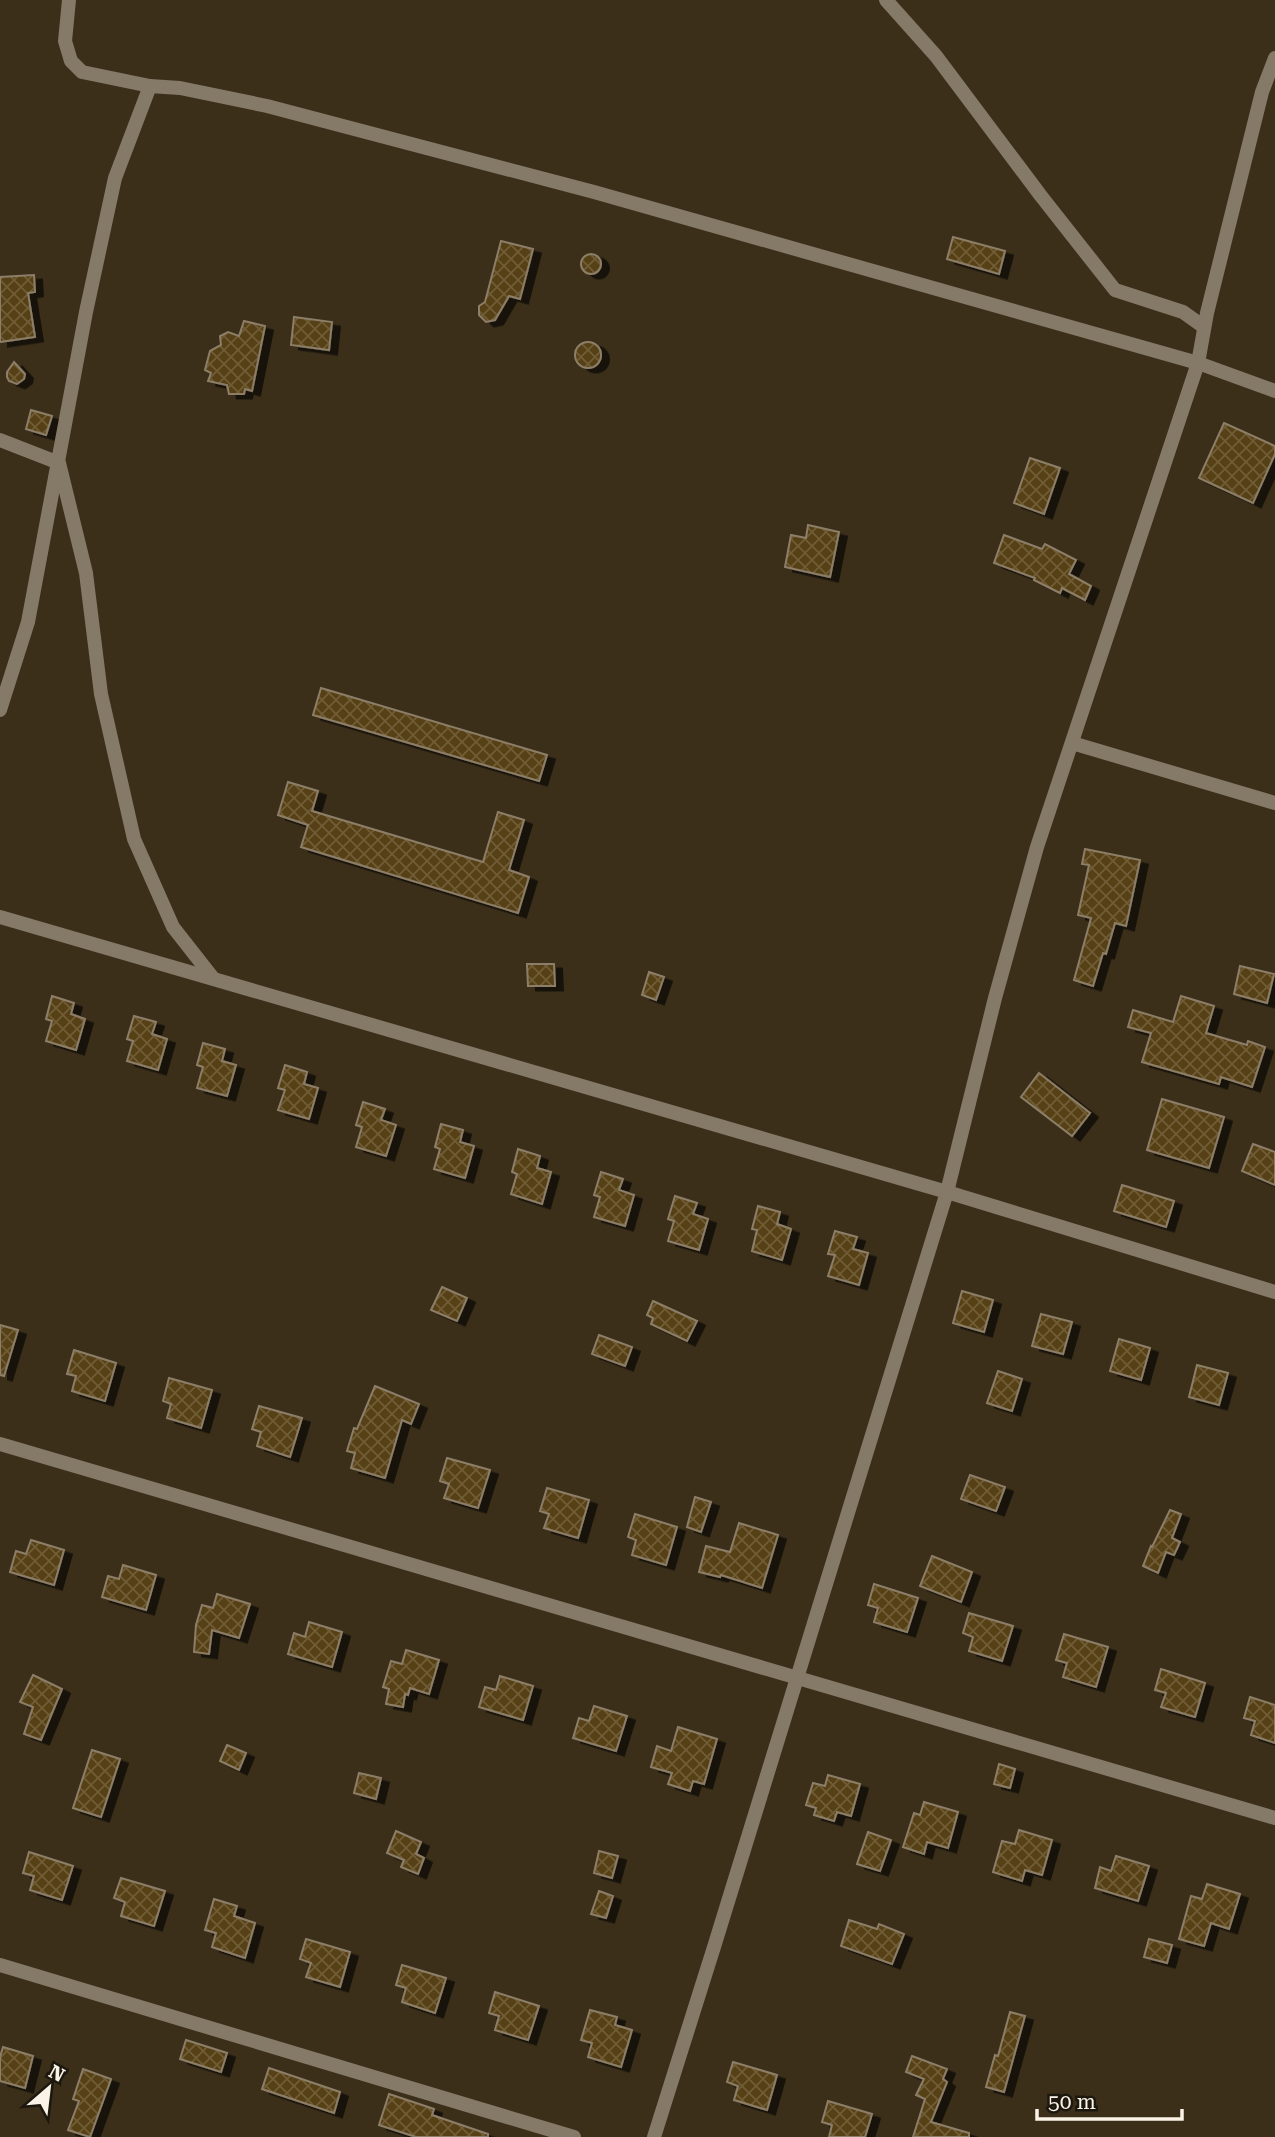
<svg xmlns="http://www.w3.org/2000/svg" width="1275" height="2137" viewBox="0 0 1275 2137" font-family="'Roboto Serif',serif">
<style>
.building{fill:url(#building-cross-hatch);stroke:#8c7e67;stroke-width:2;filter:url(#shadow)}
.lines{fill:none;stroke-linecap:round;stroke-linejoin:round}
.street{stroke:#857a68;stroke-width:14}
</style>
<defs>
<pattern id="building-cross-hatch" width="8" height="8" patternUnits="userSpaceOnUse" patternTransform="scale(1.75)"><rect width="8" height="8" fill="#574014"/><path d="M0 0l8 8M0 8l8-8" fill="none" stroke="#705c36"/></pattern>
<filter id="shadow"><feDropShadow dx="8" dy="4.5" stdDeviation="0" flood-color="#0009"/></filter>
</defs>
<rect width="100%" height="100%" fill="#3b2f1a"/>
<g class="building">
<path d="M953,237L1005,251L999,274L947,259Z"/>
<path d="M501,241L533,249L520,299L509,296L495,320L486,322L479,315V306L485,302Z"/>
<circle cx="591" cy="264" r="10"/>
<path d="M34,275L35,292L28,293L35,337L0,342V277Z"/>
<path d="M294,317L332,322L329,350L291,345Z"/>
<path d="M244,321L265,326L252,391L245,389L244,394H229L227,385L208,381L211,373L205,370L210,351L221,345L220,336L228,332L239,336Z"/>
<circle cx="588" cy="355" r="13"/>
<path d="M14,362L25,374L24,379L17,384L9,381L7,377V372Z"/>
<path d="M31,410L52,416L46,435L26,429Z"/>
<path d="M1224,423L1275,446V454L1253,503L1199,478Z"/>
<path d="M1030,458L1060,468L1044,514L1014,503Z"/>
<path d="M808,525L839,532L830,577L785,567L791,535L806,538Z"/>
<path d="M1004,535L1042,549L1045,544L1076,560L1069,574L1091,586L1085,600L1062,588L1060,593L1034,580L1035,578L994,563Z"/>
<path d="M321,688L547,755L539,781L313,715Z"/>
<path d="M288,782L318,791L312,811L483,862L498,812L524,820L509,870L529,877L518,913L301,847L308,825L278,815Z"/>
<path d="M1085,849L1140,860L1126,926L1115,923L1106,954L1103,953L1093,986L1074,980L1091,918L1078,915L1089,865L1082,864Z"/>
<path d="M527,964H554L555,986H528Z"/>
<path d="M1240,966L1274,974L1267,1003L1234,994Z"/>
<path d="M649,972L664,977L656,1000L642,995Z"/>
<path d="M52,996L74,1003L71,1014L85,1019L76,1050L46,1041L52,1021L46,1019Z"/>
<path d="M1181,996L1214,1006L1206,1033L1247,1045L1248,1041L1265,1047L1252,1087L1221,1077L1219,1084L1142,1062L1151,1033L1128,1027L1133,1010L1173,1022Z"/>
<path d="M134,1016L156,1022L152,1034L167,1039L158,1070L127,1061L133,1041L127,1039Z"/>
<path d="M203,1043L225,1049L222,1061L236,1065L227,1096L197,1088L203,1067L197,1065Z"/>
<path d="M285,1065L307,1072L304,1084L318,1088L309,1119L278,1110L285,1090L278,1088Z"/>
<path d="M1039,1073L1090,1113L1072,1136L1021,1097Z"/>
<path d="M1162,1099L1224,1117L1209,1168L1147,1150Z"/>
<path d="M363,1102L385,1109L381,1120L396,1125L386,1156L356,1147L362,1127L356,1125Z"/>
<path d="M441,1124L463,1130L460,1142L474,1146L465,1178L434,1169L440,1149L435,1147Z"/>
<path d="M1253,1144L1275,1152V1185L1242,1171Z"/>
<path d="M518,1149L540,1156L537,1168L551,1172L542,1204L511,1194L517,1174L512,1172Z"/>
<path d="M601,1172L623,1179L619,1190L634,1195L625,1226L594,1217L600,1197L594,1195Z"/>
<path d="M1122,1185L1174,1201L1166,1227L1114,1211Z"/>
<path d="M675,1196L697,1203L693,1214L708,1219L699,1250L668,1241L674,1221L668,1219Z"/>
<path d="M758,1206L780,1212L777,1224L791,1229L782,1260L752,1251L757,1230L752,1229Z"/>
<path d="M835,1231L857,1237L853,1249L868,1253L859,1285L828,1276L835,1255L828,1254Z"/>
<path d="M442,1287L467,1298L457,1321L431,1310Z"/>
<path d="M962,1291L993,1300L984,1332L953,1323Z"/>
<path d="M653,1301L697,1321L687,1341L651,1324L653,1318L647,1315Z"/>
<path d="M1041,1314L1072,1322L1063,1354L1032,1346Z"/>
<path d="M0,1325L18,1330L4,1376L0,1375Z"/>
<path d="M599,1335L632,1347L625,1366L592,1354Z"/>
<path d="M1119,1339L1150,1348L1141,1380L1110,1371Z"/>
<path d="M74,1350L116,1363L105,1401L72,1391L76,1376L67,1374Z"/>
<path d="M1197,1365L1228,1373L1219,1405L1189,1397Z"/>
<path d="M998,1371L1022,1379L1012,1411L987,1403Z"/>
<path d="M169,1378L212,1390L201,1428L167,1418L171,1404L163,1401Z"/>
<path d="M375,1386L419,1404L411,1424L402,1420L385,1478L351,1468L355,1453L347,1451L354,1428L357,1429Z"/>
<path d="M259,1406L302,1418L290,1457L257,1446L261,1432L252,1429Z"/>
<path d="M447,1458L490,1470L478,1508L444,1498L449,1484L440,1481Z"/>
<path d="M970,1475L1005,1487L996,1511L961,1499Z"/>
<path d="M547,1488L589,1500L578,1538L544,1528L549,1514L540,1511Z"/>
<path d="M695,1497L711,1502L701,1532L687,1527Z"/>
<path d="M1170,1510L1181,1514L1172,1538L1180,1542L1174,1555L1166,1552L1158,1573L1143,1566L1151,1546L1152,1547Z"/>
<path d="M635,1514L677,1527L666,1565L632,1555L636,1540L628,1537Z"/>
<path d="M739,1523L778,1535L762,1588L721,1575L720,1577L699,1572L706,1546L730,1552Z"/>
<path d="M31,1540L64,1550L54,1585L10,1572L16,1551L26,1554Z"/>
<path d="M932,1556L972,1572L961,1602L920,1586Z"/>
<path d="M123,1565L156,1575L146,1610L102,1597L108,1576L119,1579Z"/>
<path d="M874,1584L918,1598L907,1632L874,1622L878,1608L868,1605Z"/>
<path d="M217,1594L250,1604L239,1638L212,1630L209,1654L194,1652L196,1625L202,1605L213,1608Z"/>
<path d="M969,1613L1013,1626L1002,1661L969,1651L973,1637L963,1633Z"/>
<path d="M309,1622L342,1632L332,1667L288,1654L294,1633L305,1637Z"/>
<path d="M1064,1634L1108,1647L1096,1687L1063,1677L1067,1663L1056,1660Z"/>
<path d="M406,1650L439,1660L429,1694L410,1688L408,1695L405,1694L403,1707L386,1704L389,1689L383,1687L391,1661L402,1664Z"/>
<path d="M1161,1669L1205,1683L1195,1717L1161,1707L1166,1693L1155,1690Z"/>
<path d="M33,1675L62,1689L41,1740L24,1734L33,1707L20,1702Z"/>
<path d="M500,1676L533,1686L523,1720L479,1707L485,1687L496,1690Z"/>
<path d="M1250,1697L1275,1705V1743L1251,1735L1255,1721L1244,1718Z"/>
<path d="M594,1706L627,1716L616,1751L573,1738L579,1718L589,1721Z"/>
<path d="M678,1727L717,1739L704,1784L693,1781L690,1791L668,1784L672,1773L651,1767L657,1746L671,1751Z"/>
<path d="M227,1745L246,1753L239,1770L220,1761Z"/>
<path d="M92,1750L120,1759L101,1817L73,1808Z"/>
<path d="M999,1764L1015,1769L1010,1788L994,1784Z"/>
<path d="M359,1773L381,1778L376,1799L354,1793Z"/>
<path d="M828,1775L860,1784L851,1816L837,1812L834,1821L814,1815L816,1808L806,1805L813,1783L825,1786Z"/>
<path d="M924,1802L958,1812L948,1848L927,1842L924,1854L903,1847L914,1813L920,1815Z"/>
<path d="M1019,1830L1052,1840L1042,1875L1025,1870L1022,1881L993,1872L1002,1841L1015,1844Z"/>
<path d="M396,1831L421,1842L416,1854L424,1858L418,1874L401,1867L404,1860L387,1853Z"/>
<path d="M868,1832L891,1840L880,1871L857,1864Z"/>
<path d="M599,1851L618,1856L612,1878L594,1873Z"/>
<path d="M29,1852L73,1866L62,1900L30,1890L34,1876L23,1873Z"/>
<path d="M1116,1856L1149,1866L1138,1901L1095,1888L1100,1867L1111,1871Z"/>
<path d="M121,1878L165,1891L154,1926L121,1916L125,1902L114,1898Z"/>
<path d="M1207,1884L1240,1894L1229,1929L1211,1923L1204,1946L1179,1939L1191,1896L1202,1899Z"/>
<path d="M599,1891L613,1896L606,1918L591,1914Z"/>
<path d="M214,1899L237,1906L234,1916L255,1923L245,1958L212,1947L216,1933L205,1930Z"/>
<path d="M849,1920L877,1929L879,1924L904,1934L892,1964L841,1946Z"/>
<path d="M306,1939L350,1952L340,1987L306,1977L311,1963L300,1959Z"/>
<path d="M1149,1939L1172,1945L1167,1963L1144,1957Z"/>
<path d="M402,1965L446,1978L435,2013L402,2002L406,1988L396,1985Z"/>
<path d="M495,1992L539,2006L528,2040L495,2030L499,2016L489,2013Z"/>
<path d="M590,2010L617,2017L615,2025L632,2030L621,2067L588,2057L592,2043L581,2040Z"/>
<path d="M1010,2012L1025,2016L1004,2092L986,2087L995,2055L998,2056Z"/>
<path d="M186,2040L227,2053L221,2072L180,2059Z"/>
<path d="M3,2047L33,2056L25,2088L0,2081V2057Z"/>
<path d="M912,2056L947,2069L943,2079L947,2082L931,2122L969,2133V2137H913L925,2099L916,2095L924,2079L906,2072Z"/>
<path d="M733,2062L777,2075L767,2110L734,2100L738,2086L727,2082Z"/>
<path d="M269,2068L340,2092L334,2113L262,2089Z"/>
<path d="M83,2069L111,2079L90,2137L68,2130L79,2101L73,2099Z"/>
<path d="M389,2094L434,2109L432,2115L488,2134V2137H416L379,2125Z"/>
<path d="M828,2101L872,2114L865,2137H829L832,2125L822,2122Z"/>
</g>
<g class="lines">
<g class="street">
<path d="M69,0L65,41L71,61L82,72L150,86L180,88L267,106L594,192L1198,363L1275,391"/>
<path d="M886,0L936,56L1041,196L1115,290L1183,312L1204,327"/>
<path d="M0,440L59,463L86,573L101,694L134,839L173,927L213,978"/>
<path d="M0,710L28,622L86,312L115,178L150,86"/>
<path d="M1072,743L1275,803"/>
<path d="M0,917L947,1192L1275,1292"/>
<path d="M0,1444L1275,1818"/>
<path d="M0,1965L574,2137"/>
<path d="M654,2137L714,1947L947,1192L995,998L1037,847L1198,363L1207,313L1262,92L1275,58"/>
</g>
</g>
<g transform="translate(49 2088) rotate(28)" stroke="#1d180f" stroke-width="5" paint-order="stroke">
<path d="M0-5L12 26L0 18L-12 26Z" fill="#faf3e6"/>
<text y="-10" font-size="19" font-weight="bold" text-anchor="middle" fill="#faf3e6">N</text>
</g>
<path d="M1037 2109v10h145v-10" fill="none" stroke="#faf3e6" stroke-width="3.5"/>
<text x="1048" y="2109" font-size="21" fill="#faf3e6" stroke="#1d180f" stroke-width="5" paint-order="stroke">50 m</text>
</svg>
